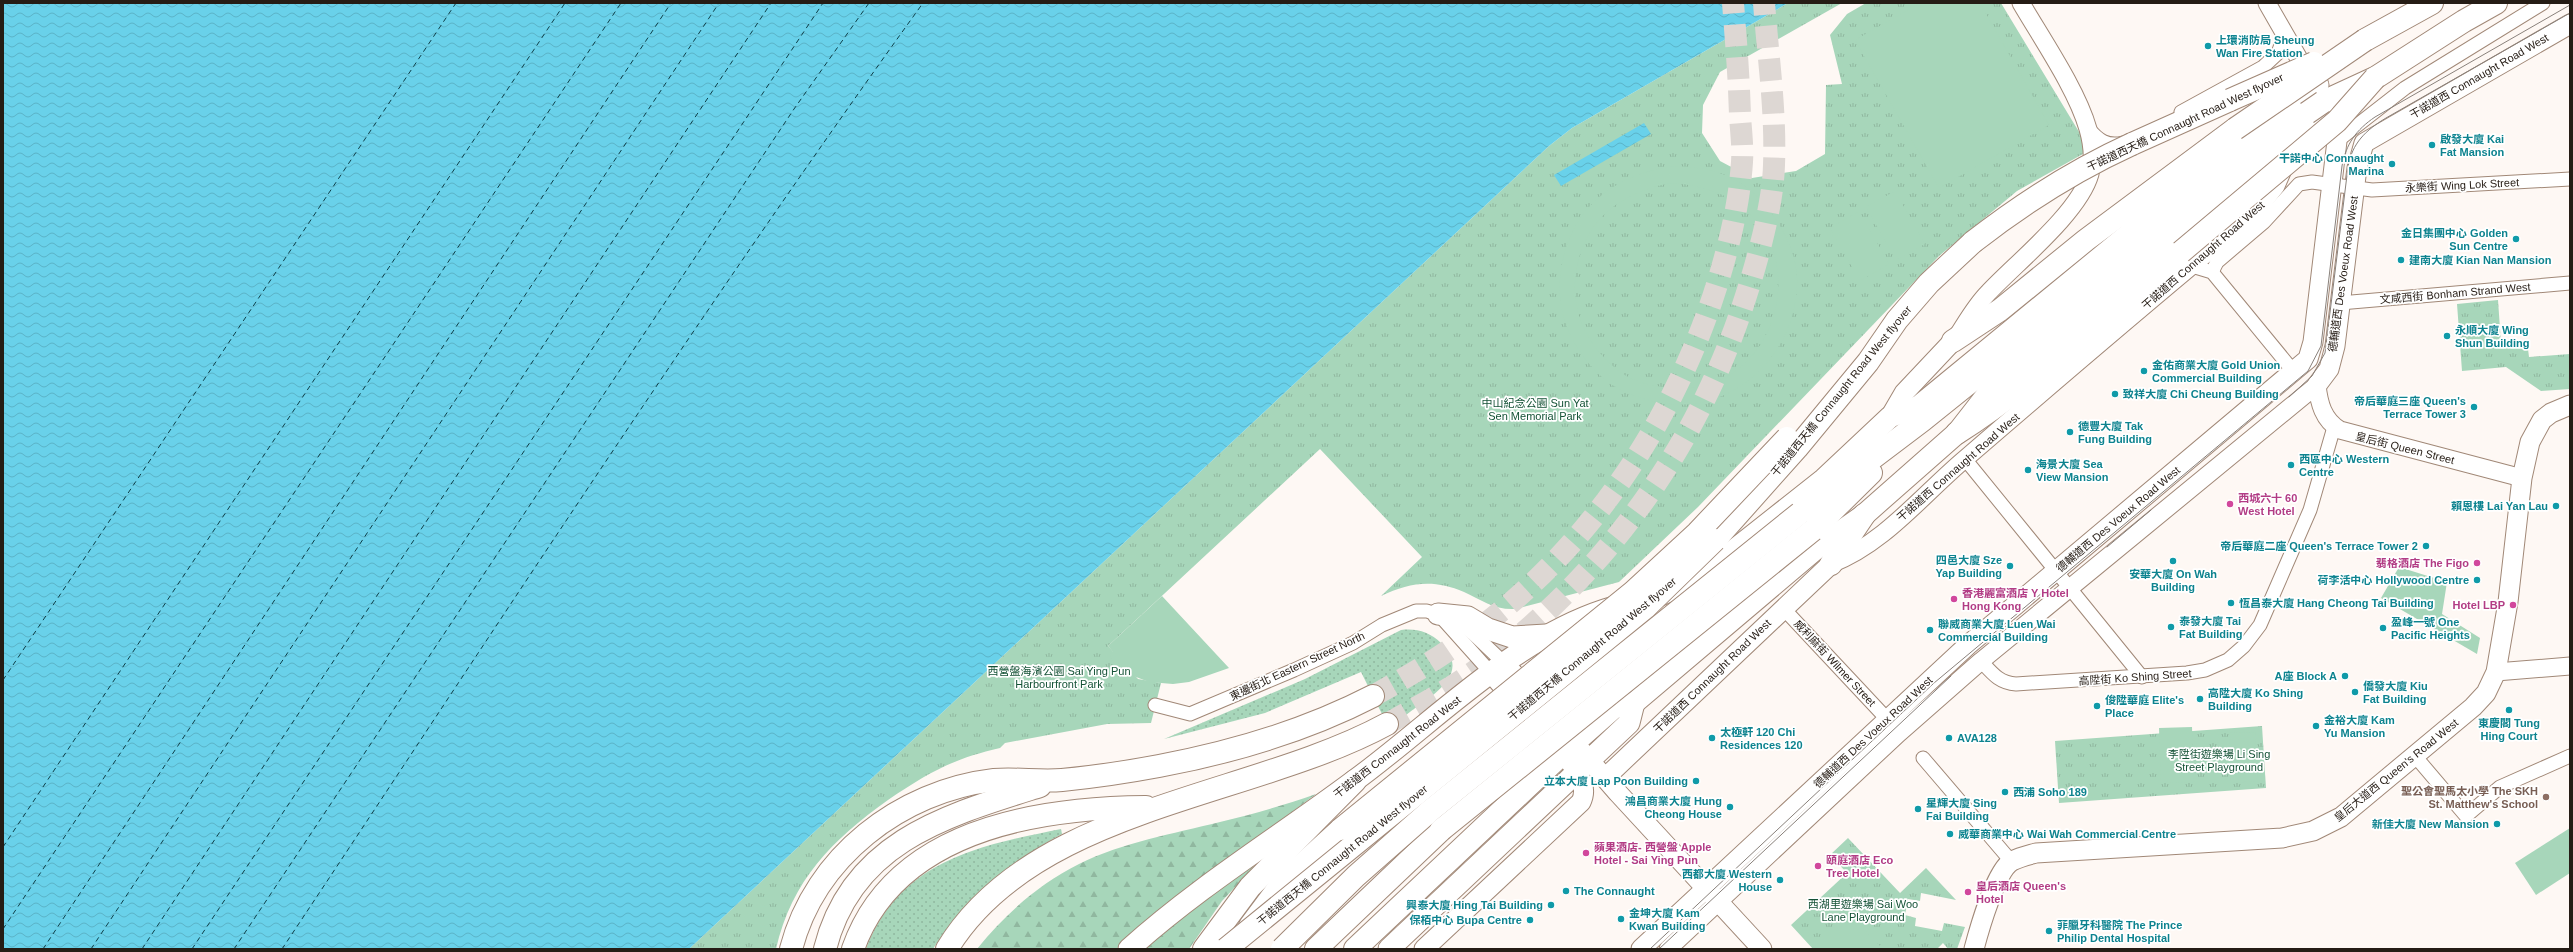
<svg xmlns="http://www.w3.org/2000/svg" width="2573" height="952" viewBox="0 0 2573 952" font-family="Arial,'Noto Sans TC',sans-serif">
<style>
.grass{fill:url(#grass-dots)}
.forest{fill:url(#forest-firs)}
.park{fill:url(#park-tufts)}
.garden{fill:#a7d6ba;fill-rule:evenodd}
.water{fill:url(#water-waves)}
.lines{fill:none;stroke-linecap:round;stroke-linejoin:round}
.ferry{stroke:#0e3f49;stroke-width:1;stroke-dasharray:5 4;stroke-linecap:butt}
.trunk-tunnel{stroke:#ddd7d3;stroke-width:22;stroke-dasharray:22 11;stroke-linecap:butt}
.minor-casing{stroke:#a18877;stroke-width:15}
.tertiary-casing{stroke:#a18877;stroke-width:19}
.secondary-casing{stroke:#a18877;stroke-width:21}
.primary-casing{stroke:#a18877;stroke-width:23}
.trunk-casing{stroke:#a18877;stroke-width:24}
.minor{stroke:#fff;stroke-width:13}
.tertiary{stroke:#fff;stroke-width:17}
.secondary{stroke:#fff;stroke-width:19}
.primary{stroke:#fff;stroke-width:21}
.trunk{stroke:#fff;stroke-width:22}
.tram{stroke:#89817b;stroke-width:1}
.trunk-bridge-casing{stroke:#a18877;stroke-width:24;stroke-linecap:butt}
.trunk-bridge{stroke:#fff;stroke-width:22}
.culture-dot{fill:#0f9aa8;stroke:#fff;stroke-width:1.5}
.hotel-dot{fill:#d1479c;stroke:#fff;stroke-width:1.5}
.education-dot{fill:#8d6e63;stroke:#fff;stroke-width:1.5}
.labels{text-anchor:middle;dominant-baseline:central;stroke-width:3.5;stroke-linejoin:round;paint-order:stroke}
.culture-label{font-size:11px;font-weight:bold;fill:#0d838f;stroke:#fff;text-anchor:start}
.street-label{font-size:11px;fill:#251c15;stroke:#fff}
.park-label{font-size:11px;fill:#145236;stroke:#fff}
.hotel-label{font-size:11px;font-weight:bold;fill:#b23c85;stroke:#fff;text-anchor:start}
.education-label{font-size:11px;font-weight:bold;fill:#785e54;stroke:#fff;text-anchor:end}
</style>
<defs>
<pattern id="grass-dots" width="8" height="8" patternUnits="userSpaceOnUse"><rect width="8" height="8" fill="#a7d6ba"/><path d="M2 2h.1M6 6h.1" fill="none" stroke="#90b79f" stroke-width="1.8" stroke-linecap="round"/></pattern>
<pattern id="forest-firs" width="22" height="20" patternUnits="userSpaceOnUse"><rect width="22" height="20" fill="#a7d6ba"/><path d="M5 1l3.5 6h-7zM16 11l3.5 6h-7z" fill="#90b79f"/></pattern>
<pattern id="park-tufts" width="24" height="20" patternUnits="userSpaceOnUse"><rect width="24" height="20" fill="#a7d6ba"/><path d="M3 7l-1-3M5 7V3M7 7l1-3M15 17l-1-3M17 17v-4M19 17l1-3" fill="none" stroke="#90b79f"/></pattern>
<pattern id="water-waves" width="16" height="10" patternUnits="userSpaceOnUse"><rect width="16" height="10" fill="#69d1ea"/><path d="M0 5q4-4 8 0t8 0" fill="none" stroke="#5bb3c8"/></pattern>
</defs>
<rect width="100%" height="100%" fill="#fef8f4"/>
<g class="grass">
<path d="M1401,630C1416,628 1430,632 1441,643C1474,676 1428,697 1405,716C1399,721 1397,729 1392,734L1361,672L1265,713L1164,739L1305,679Z"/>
<path d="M1061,829L1062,834C1010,862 964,898 933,949H866C901,860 978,846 1061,829Z"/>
</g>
<g class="forest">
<path d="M1316,794L1172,902L1116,949H977C1005,914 1039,884 1079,864C1124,842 1172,834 1220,822C1253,814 1285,805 1316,794Z"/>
<path d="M1252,864L1254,867L1222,901L1189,949H1142Z"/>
</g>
<g class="park">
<path d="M1788,3H1842L1720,72L1703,105L1702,133L1720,161L1752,178L1796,171L1825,154L1826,85L1842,84L1830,35L1847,14L1866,3H2001L2090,150L2017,191L1939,256L1698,507L1619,582L1515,609C1494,610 1482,600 1464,592C1434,579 1410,582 1381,596L1422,557L1320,449L1108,646L1138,679L1161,683L1151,723L1107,724L1005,743L1000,748C952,759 928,773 888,800C832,840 792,880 776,949H689L1549,146L1572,128Z"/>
<path d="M2498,300L2501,343L2527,341L2529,357L2570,354V389L2541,391L2506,367L2462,371L2457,304Z"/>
<path d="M2262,726L2266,788L2059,803L2055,741Z"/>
<path d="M1848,838L1900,893L1926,868L1956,900L1921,893L1920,901L1908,899L1905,915L1916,918L1915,926L1942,931L1944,923L1965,927L1957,949H1948L1943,943L1937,949H1813L1791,925L1847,873L1830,855Z"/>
</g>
<g class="garden">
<path d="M1920,3H1980L2049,125L1939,188L1855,40Z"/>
<path d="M1673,166C1691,167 1708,168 1725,175C1747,184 1765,201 1777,221C1789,240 1798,262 1797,284C1796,351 1738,411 1670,404C1647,401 1622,394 1604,379C1576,354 1557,319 1560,280C1565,213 1609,176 1673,166ZM1672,183C1831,193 1796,400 1670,388C1650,386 1629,381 1614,367C1589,345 1573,316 1575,282C1579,224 1618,192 1672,183Z"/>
<path d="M1895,191L1925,244L1896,260L1866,207Z"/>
<path d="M1859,211L1889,264L1860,281L1830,228Z"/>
<path d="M2399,567L2447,582L2442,614L2480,638L2477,654L2381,598Z"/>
<path d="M1162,596L1229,668L1189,682L1173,684L1149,682L1118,670L1110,656L1113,652L1108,646Z"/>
<path d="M2192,727L2194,782L2161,783L2159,728Z"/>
<path d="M2255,732L2258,781L2231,783L2229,733Z"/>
<path d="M2570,828V873L2536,895L2515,863Z"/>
<path d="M1849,913L1883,949H1827L1819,941Z"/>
</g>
<g class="water">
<path d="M3,3H1788L1572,128L1549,146L689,949H3Z"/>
<path d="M1644,123L1651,134L1561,186L1554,175Z"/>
</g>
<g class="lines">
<g class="ferry">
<path d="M3,680L456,3"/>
<path d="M3,847L565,3"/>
<path d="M3,929L621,3"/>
<path d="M43,949L671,3"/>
<path d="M91,949L719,3"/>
<path d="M142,949L771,3"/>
<path d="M192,949L823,3"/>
<path d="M234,949L794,109L869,3"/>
<path d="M282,949C493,632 700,312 923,3"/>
</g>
<g class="trunk-tunnel">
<path d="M1373,696C1405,678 1436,660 1466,638C1582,556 1668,432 1713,297C1727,254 1739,208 1742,162C1743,147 1741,131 1740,116C1739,78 1736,41 1733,3"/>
<path d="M1387,724C1421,705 1456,686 1487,662C1607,571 1696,448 1743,305C1756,266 1773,206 1774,165C1776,111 1768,56 1764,3"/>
</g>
<defs>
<g id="minor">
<path d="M2181,112L2263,67L2278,53L2285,34"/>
<path d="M2088,128C2098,140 2107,147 2123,143"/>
<path d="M2337,141L2405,88L2543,3"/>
<path d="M2192,266L2212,272L2294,372"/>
<path d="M2212,272L2217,262L2264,222L2299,184L2312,182L2372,190L2570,179"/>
<path d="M2340,303L2570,283"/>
<path d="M1965,459L2142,677"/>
<path d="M1783,608L1887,719"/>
<path d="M1441,617L1492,674"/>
<path d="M1981,661C1992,673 1999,683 2016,684L2187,673L2205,670L2228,660L2244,646L2260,625L2310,510L2334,427"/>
<path d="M1155,705L1190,714L1294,670L1353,643L1382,625L1416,611H1427L1463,624L1505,664"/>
<path d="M2415,756L2466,816L2500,787L2570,756"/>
<path d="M1923,758L2011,861"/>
</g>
<g id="tertiary">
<path d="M2267,3L2310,78"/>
<path d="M1958,335C1967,321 1976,305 1988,293C2016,263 2079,213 2090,174C2094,159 2092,143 2088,129C2077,90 2042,39 2021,3"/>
<path d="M2317,385C2319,403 2323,420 2340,430L2522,478"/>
<path d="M1831,564C1884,544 1923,494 1966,458C2061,376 2157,294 2254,214L2276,186L2285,165"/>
<path d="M2496,672L2570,666"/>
<path d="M1668,949L1899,733L1981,661L2317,385"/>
</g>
<g id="secondary">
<path d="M2317,385L2329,369L2335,346L2357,168L2364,143L2570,24"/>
<path d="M1890,417L1904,393L1953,341"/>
<path d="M1505,664L1532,694"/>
<path d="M1492,674L1518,704"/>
<path d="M1564,731L1618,793L1762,949"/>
<path d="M1606,777L1831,564"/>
<path d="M1424,949L1581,802C1592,780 1565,757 1552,742"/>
<path d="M1641,949L1968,645L2308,359L2313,342L2337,141L2328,113"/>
<path d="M1974,949C1979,930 1996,870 2012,861C2020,857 2029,855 2036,853L2282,838L2313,831L2341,817L2473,707L2486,693L2496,672L2508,602L2522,478L2530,442L2542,420L2551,413L2570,405"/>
</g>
<g id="primary">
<path d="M1656,597L1700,577L1824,479L1890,417L1919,406L2236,146L2318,85"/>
<path d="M1438,614L1468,617L1488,629L1512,637L1546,635"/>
<path d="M1562,754L1614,708L1634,703L1817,548L1864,515L1957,433L1989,392L2184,227L2288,143L2340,108"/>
<path d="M1129,949C1199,886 1279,837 1354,781C1435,722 1516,635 1614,607"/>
<path d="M1389,949L1629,723L1634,703"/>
</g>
<g id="trunk">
<path d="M2365,40L2432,3"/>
<path d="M2323,102L2375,78L2464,21L2496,3"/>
<path d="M2132,144L2230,100"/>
<path d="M1953,341L2000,310L2086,240L2235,129"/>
<path d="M1957,433C2036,383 2107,311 2181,252"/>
<path d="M1800,513L1923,420L2247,159L2307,113"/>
<path d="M1813,530L1871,473"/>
<path d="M1715,540L1797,448L1868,362L1897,320L1929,283L1973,242"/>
<path d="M1831,564L1864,515"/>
<path d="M1250,926L1283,882L1341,829"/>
<path d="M791,949C815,857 900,791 994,780C1017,778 1039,782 1062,780C1094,777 1127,772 1159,766C1234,752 1305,731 1373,696"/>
<path d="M825,949C852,841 948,815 1040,786"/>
<path d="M853,949C895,830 1036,808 1146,807"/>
<path d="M947,949C1033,807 1251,798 1387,724"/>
<path d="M1204,949L1250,887L1355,781"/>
<path d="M1316,949L1441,830"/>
<path d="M1355,949L1562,754"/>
</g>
</defs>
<use href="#minor" class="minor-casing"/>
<use href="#tertiary" class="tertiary-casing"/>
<use href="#secondary" class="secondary-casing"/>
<use href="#primary" class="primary-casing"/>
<use href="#trunk" class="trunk-casing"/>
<use href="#minor" class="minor"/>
<use href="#tertiary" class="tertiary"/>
<use href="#secondary" class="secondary"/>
<use href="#primary" class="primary"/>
<use href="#trunk" class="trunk"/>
<g class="tram">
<path d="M2289,397L2312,376L2325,353L2348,167C2352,143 2366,130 2386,118L2570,13"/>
<path d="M2107,547L2151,510"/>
<path d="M1650,949L1934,683L2308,371L2321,346L2342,166C2346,144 2356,130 2375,117L2570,5"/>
<path d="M1659,949L1951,676"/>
</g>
<defs>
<g id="trunk-bridge">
<path d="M2230,100L2314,63"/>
<path d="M2307,113L2323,102"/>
<path d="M2235,129L2365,40"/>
<path d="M1973,242C2023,203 2075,170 2132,144"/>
<path d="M2181,252L2337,121L2375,78"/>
<path d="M1341,829L1633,592L1697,533L1787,438"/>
<path d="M1441,830L1813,530"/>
<path d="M1226,949L1645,608L1715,540"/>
<path d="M1282,949L1356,876L1431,810L1800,513"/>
</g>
</defs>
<use href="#trunk-bridge" class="trunk-bridge-casing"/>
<use href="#trunk-bridge" class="trunk-bridge"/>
</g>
<g class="culture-dot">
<circle cx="2208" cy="46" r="4"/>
<circle cx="2432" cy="145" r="4"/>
<circle cx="2392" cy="164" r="4"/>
<circle cx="2516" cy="239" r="4"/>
<circle cx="2401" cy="260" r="4"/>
<circle cx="2447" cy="336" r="4"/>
<circle cx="2144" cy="371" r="4"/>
<circle cx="2115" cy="394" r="4"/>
<circle cx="2474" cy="407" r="4"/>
<circle cx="2070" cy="432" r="4"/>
<circle cx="2291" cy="465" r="4"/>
<circle cx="2028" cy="470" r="4"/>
<circle cx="2556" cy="506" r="4"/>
<circle cx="2426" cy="546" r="4"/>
<circle cx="2173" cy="561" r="4"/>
<circle cx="2010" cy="566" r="4"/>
<circle cx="2477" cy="580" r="4"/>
<circle cx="2231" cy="603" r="4"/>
<circle cx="2171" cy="627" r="4"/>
<circle cx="2383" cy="628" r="4"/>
<circle cx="1930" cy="630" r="4"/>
<circle cx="2345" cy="676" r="4"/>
<circle cx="2355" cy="692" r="4"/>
<circle cx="2200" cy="699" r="4"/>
<circle cx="2097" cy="706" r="4"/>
<circle cx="2509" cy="710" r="4"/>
<circle cx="2316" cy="726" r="4"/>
<circle cx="1712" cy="738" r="4"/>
<circle cx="1949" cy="738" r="4"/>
<circle cx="1696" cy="781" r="4"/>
<circle cx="2005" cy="792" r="4"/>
<circle cx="1730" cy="807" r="4"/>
<circle cx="1918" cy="809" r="4"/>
<circle cx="2497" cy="824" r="4"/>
<circle cx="1950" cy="834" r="4"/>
<circle cx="1780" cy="880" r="4"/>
<circle cx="1566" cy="891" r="4"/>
<circle cx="1551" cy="905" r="4"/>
<circle cx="1621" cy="919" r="4"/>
<circle cx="1530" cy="920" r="4"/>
<circle cx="2049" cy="931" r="4"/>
</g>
<g class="hotel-dot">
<circle cx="2230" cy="504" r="4"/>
<circle cx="2477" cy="563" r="4"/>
<circle cx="1954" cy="599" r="4"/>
<circle cx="2513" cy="605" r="4"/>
<circle cx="1586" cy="853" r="4"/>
<circle cx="1818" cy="866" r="4"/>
<circle cx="1968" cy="892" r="4"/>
</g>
<circle class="education-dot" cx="2546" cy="797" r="4"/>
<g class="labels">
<g class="culture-label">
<text x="2216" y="40">上環消防局 Sheung<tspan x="2216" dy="13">Wan Fire Station</tspan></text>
<text x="2440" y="139">啟發大廈 Kai<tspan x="2440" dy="13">Fat Mansion</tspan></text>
<text x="2384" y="158" text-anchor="end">干諾中心 Connaught<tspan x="2384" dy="13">Marina</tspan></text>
<text x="2508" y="233" text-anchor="end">金日集團中心 Golden<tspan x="2508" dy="13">Sun Centre</tspan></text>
<text x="2409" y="260">建南大廈 Kian Nan Mansion</text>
<text x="2455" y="330">永順大廈 Wing<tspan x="2455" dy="13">Shun Building</tspan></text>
<text x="2152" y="365">金佑商業大廈 Gold Union<tspan x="2152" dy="13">Commercial Building</tspan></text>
<text x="2123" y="394">致祥大廈 Chi Cheung Building</text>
<text x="2466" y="401" text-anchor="end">帝后華庭三座 Queen's<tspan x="2466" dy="13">Terrace Tower 3</tspan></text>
<text x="2078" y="426">德豐大廈 Tak<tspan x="2078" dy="13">Fung Building</tspan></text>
<text x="2299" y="459">西區中心 Western<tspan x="2299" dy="13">Centre</tspan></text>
<text x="2036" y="464">海景大廈 Sea<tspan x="2036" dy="13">View Mansion</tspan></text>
<text x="2548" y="506" text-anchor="end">賴恩樓 Lai Yan Lau</text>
<text x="2418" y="546" text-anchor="end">帝后華庭二座 Queen's Terrace Tower 2</text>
<text x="2002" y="560" text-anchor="end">四邑大廈 Sze<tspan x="2002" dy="13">Yap Building</tspan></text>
<text x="2173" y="574" text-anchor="middle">安華大廈 On Wah<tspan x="2173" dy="13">Building</tspan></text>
<text x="2469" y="580" text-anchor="end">荷李活中心 Hollywood Centre</text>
<text x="2239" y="603">恆昌泰大廈 Hang Cheong Tai Building</text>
<text x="2179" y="621">泰發大廈 Tai<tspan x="2179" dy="13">Fat Building</tspan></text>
<text x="2391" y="622">盈峰一號 One<tspan x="2391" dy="13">Pacific Heights</tspan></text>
<text x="1938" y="624">聯威商業大廈 Luen Wai<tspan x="1938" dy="13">Commercial Building</tspan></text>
<text x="2337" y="676" text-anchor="end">A座 Block A</text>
<text x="2363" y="686">僑發大廈 Kiu<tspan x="2363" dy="13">Fat Building</tspan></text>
<text x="2208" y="693">高陞大廈 Ko Shing<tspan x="2208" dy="13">Building</tspan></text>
<text x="2105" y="700">俊陞華庭 Elite's<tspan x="2105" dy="13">Place</tspan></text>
<text x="2324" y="720">金裕大廈 Kam<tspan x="2324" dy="13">Yu Mansion</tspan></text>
<text x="2509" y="723" text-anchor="middle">東慶閣 Tung<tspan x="2509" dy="13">Hing Court</tspan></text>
<text x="1720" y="732">太極軒 120 Chi<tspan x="1720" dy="13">Residences 120</tspan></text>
<text x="1957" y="738">AVA128</text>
<text x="1688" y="781" text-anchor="end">立本大廈 Lap Poon Building</text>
<text x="2013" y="792">西浦 Soho 189</text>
<text x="1722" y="801" text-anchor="end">鴻昌商業大廈 Hung<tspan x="1722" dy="13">Cheong House</tspan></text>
<text x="1926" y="803">星輝大廈 Sing<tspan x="1926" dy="13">Fai Building</tspan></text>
<text x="2489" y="824" text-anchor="end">新佳大廈 New Mansion</text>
<text x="1958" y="834">威華商業中心 Wai Wah Commercial Centre</text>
<text x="1772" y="874" text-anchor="end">西都大廈 Western<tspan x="1772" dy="13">House</tspan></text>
<text x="1574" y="891">The Connaught</text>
<text x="1543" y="905" text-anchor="end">興泰大廈 Hing Tai Building</text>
<text x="1629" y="913">金坤大廈 Kam<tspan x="1629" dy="13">Kwan Building</tspan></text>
<text x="1522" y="920" text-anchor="end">保栢中心 Bupa Centre</text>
<text x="2057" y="925">菲臘牙科醫院 The Prince<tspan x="2057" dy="13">Philip Dental Hospital</tspan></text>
</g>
<g class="street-label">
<text transform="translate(2479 76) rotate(-30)">干諾道西 Connaught Road West</text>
<text transform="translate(2185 122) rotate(-25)">干諾道西天橋 Connaught Road West flyover</text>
<text transform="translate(2462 185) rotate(-3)">永樂街 Wing Lok Street</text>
<text transform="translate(2203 255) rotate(-41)">干諾道西 Connaught Road West</text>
<text transform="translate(2343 274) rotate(-82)">德輔道西 Des Voeux Road West</text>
<text transform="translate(2455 293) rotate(-5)">文咸西街 Bonham Strand West</text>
<text transform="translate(1841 391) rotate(-51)">干諾道西天橋 Connaught Road West flyover</text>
<text transform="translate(2405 448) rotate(14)">皇后街 Queen Street</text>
<text transform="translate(1958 467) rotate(-41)">干諾道西 Connaught Road West</text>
<text transform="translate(2118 519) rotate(-40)">德輔道西 Des Voeux Road West</text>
<text transform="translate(1592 649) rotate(-40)">干諾道西天橋 Connaught Road West flyover</text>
<text transform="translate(1835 663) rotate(47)">威利麻街 Wilmer Street</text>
<text transform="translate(1297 666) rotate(-25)">東邊街北 Eastern Street North</text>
<text transform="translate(1712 676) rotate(-44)">干諾道西 Connaught Road West</text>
<text transform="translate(2135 677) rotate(-4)">高陞街 Ko Shing Street</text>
<text transform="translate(1873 732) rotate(-43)">德輔道西 Des Voeux Road West</text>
<text transform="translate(1397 747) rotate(-38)">干諾道西 Connaught Road West</text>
<text transform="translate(2396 770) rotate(-39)">皇后大道西 Queen's Road West</text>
<text transform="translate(1342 855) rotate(-39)">干諾道西天橋 Connaught Road West flyover</text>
</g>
<g class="park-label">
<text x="1535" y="403">中山紀念公園 Sun Yat<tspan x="1535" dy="13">Sen Memorial Park</tspan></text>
<text x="1059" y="671">西營盤海濱公園 Sai Ying Pun<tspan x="1059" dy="13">Harbourfront Park</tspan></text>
<text x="2219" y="754">李陞街遊樂場 Li Sing<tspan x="2219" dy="13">Street Playground</tspan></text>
<text x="1863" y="904">西湖里遊樂場 Sai Woo<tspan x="1863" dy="13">Lane Playground</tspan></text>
</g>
<g class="hotel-label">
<text x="2238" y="498">西城六十 60<tspan x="2238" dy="13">West Hotel</tspan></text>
<text x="2469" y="563" text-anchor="end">翡格酒店 The Figo</text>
<text x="1962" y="593">香港麗富酒店 Y Hotel<tspan x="1962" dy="13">Hong Kong</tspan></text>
<text x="2505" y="605" text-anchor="end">Hotel LBP</text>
<text x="1594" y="847">蘋果酒店- 西營盤 Apple<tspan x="1594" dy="13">Hotel - Sai Ying Pun</tspan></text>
<text x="1826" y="860">頤庭酒店 Eco<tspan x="1826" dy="13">Tree Hotel</tspan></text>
<text x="1976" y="886">皇后酒店 Queen's<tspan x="1976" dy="13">Hotel</tspan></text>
</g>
<g class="education-label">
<text x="2538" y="791">聖公會聖馬太小學 The SKH<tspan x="2538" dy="13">St. Matthew's School</tspan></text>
</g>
</g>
<rect width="2573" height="952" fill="none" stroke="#251c15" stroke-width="8"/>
</svg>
